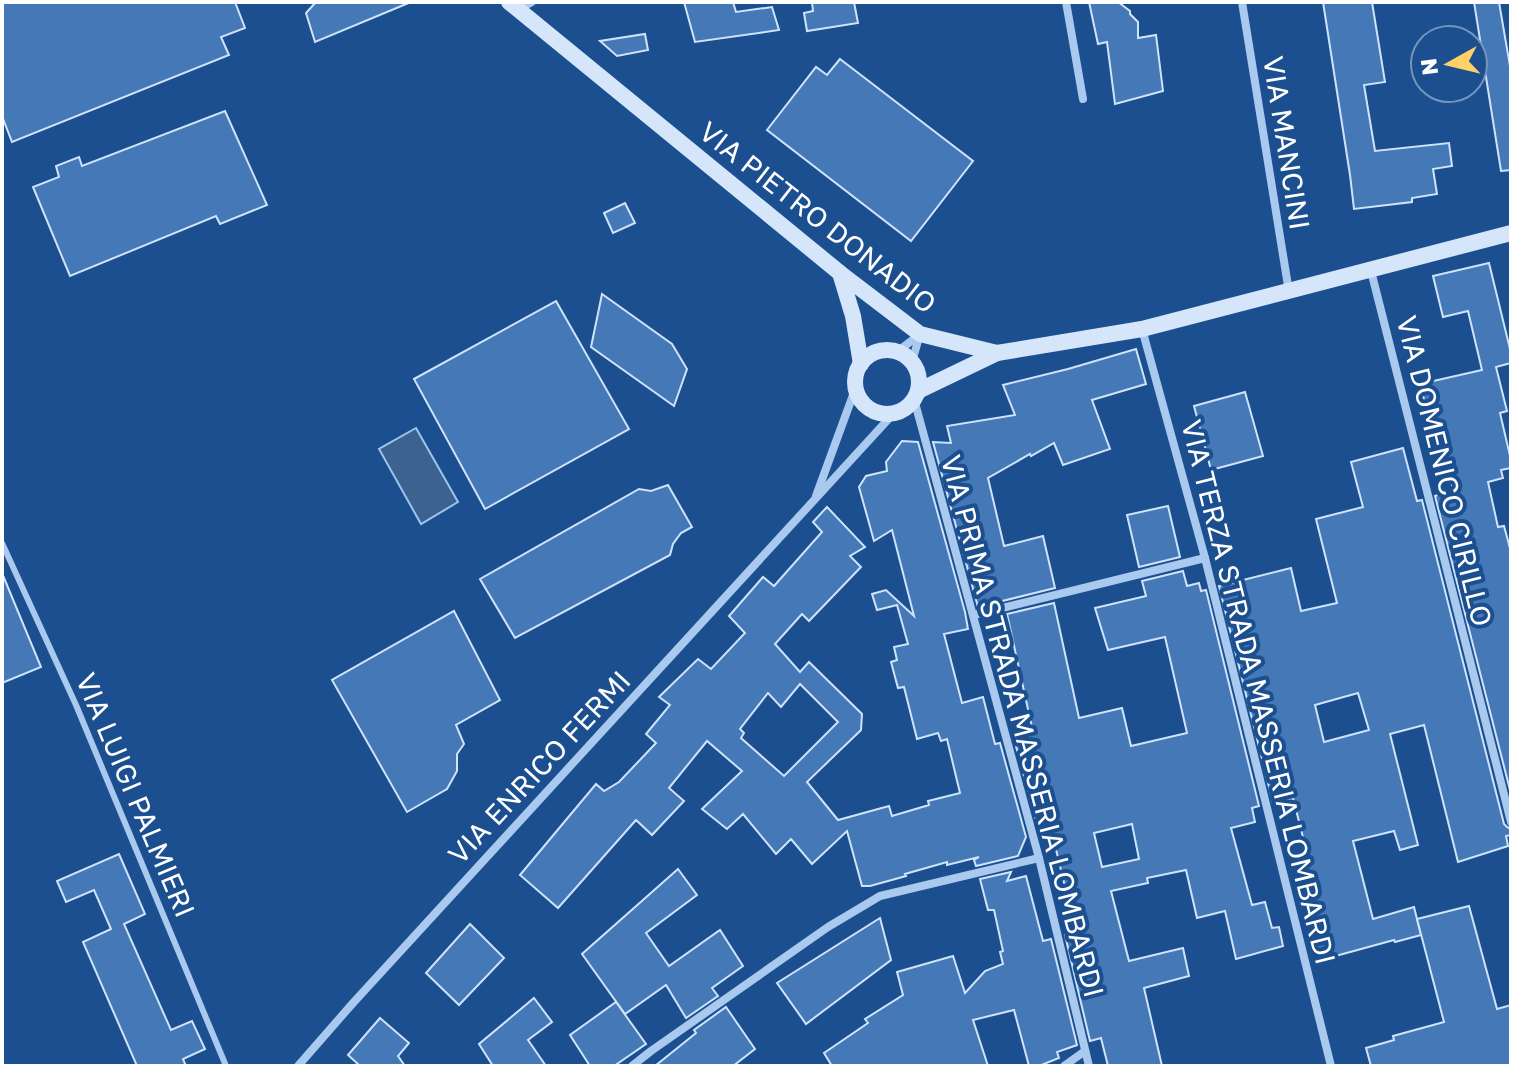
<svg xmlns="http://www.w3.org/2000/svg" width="1513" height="1068" viewBox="0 0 1513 1068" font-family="'Golos Text',sans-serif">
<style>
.water{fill:#3c6290;stroke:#9cc4f0;stroke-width:2}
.building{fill:#4478b7;stroke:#cfe3fa;stroke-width:2;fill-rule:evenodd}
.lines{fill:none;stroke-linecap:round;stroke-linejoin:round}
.lane{stroke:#a9c9ee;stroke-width:6}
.street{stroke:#a9c9ee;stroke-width:8}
.secondary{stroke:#d6e6fa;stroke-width:16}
.labels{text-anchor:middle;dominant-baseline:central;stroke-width:8;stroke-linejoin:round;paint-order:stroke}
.street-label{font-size:28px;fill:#fff;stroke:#1b4f8f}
</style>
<rect width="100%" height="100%" fill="#1b4f8f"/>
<path class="water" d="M416,428L458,502L421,524L379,449Z"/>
<g class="building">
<path d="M2,2H235L245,28L221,37L229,55L12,142L2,116Z"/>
<path d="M316,2H411L315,42L306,13Z"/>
<path d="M684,2H733L736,12L772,7L779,30L695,42Z"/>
<path d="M812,2H854L858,23L807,31L804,13L813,11Z"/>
<path d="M1089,2H1118L1130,11V14L1138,22V38L1156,35L1163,91L1115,104L1107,42L1098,44Z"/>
<path d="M1323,2H1372L1385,82L1364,85L1375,151L1449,143L1452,166L1433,169L1437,194L1412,198V202L1354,209L1350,175Z"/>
<path d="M1474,2H1499L1511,72V170L1501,171Z"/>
<path d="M645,34L648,50L617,56L600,41Z"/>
<path d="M840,59L973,161L911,241L767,130L816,67L827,75Z"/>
<path d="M225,111L267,205L220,224L216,216L70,276L33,187L59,177L56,166L79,157L82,166Z"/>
<path d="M625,203L635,223L613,233L604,213Z"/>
<path d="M1489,263L1511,353V363L1496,367L1507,411L1500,413L1511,460V468L1501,470L1503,478L1488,482L1498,527L1504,526L1511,552V794L1435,496L1453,490L1439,426L1431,427L1420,384L1482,370L1468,311L1443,317L1433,276Z"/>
<path d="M602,294L672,344L687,369L674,406L591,347Z"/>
<path d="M556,301L629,429L485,509L414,379Z"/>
<path d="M1136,349L1146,384L1092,400L1110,449L1063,465L1054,443L1031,456L1030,454L988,478L1004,546L1043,536L1055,588L978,607L933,442L951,443L947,426L1015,415L1003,385L1068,369Z"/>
<path d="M1245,392L1263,456L1211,470L1194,406Z"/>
<path d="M902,441L918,442L965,612L968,629L944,634L962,703L983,697L995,744L1000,743L1026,837L1018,856L976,866L974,860L979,857L947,865V862L905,874L906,876L870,886H862L847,831L812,864L791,839L776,854L743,814L727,829L702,809L742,771L707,741L669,788L684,801L652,835L636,820L558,908L520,875L596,784L604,791L619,782L656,743L646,734L670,705L659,697L698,659L711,669L745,633L729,616L763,577L774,586L822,532L813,522L827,507L865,547L850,556L861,567L809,621L802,614L775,644L800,672L809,662L862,714L861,730L807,782L838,820L889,806L892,816L929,805L928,801L960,793L947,739L941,741L938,733L917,739L904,687L898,688L891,662L897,660L894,647L908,644L897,605L877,610L872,594L886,590L914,616L892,530L874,541L859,487L866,476L887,471L886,462ZM800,684L838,722L784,776L741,738L744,733L740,729L768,693L781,707Z"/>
<path d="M1403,448L1417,501L1422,500L1504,824L1507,827L1511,829V835L1506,836L1508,846L1458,862L1424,725L1390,734L1418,845L1400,850L1394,831L1353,841L1373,919L1414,907L1421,935L1395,942L1394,940L1321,960L1304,899L1315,896L1306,866L1310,865L1293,798L1273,803L1219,586L1291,568L1301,611L1337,603L1316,519L1363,507L1351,462ZM1358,693L1369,730L1324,742L1315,705Z"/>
<path d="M668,485L692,527L681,533L673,544L670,555L515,638L480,579L639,489L651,491Z"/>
<path d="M1168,506L1180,557L1139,567L1127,515Z"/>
<path d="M1183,571L1187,586L1199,583L1201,591L1206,590L1259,806L1252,808L1255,822L1231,828L1252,905L1265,902L1272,928L1279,927L1283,946L1236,959L1225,911L1197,918L1186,870L1147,878L1148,883L1111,891L1129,961L1183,948L1189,976L1144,988L1162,1066H1108L1101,1038L1090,1041L1065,935L1076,932L1043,796L1035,816L1014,739L1029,736L1028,733L1033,732L1007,614L1054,603L1079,718L1122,708L1131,746L1187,733L1165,637L1108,650L1095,608L1146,596L1142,581ZM1132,824L1139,859L1102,867L1094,833Z"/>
<path d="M2,573L41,667L2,683Z"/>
<path d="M454,611L500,700L456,725L464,744L457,754V771L447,789L407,812L332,680Z"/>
<path d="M119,854L145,914L124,924L171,1030L192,1021L205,1049L183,1059L186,1066H137L83,942L111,929L94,890L66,902L57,881Z"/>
<path d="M678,869L697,895L646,933L669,966L720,930L743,966L712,988L718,996L686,1018L666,985L625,1014L582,954Z"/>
<path d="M1011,872L1007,881L1026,876L1043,941L1051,939L1077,1045L1057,1052L1059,1058L1039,1066H1029L1014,1010L973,1020L988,1066H832L824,1053L868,1023L865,1019L903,995L897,972L953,956L965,993L985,971L1003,964L1000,952L1003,951L994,910H988L980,879Z"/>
<path d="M1469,906L1497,1009L1511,1005V1066H1371L1366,1048L1394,1040L1393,1036L1444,1022L1417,919Z"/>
<path d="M880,918L891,960L806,1024L777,983Z"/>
<path d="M470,924L504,958L459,1005L426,973Z"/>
<path d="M534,998L552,1022L528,1040L546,1066H493L479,1044Z"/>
<path d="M616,1002L646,1044L614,1066H590L570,1035Z"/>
<path d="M726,1007L755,1049L733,1066H655L696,1033L694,1030Z"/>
<path d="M380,1018L409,1043L398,1056L405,1066H360L348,1055Z"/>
</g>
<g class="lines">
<path class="lane" d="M2,543L76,705L226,1066"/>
<g class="street">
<path d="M1066,2L1083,99"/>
<path d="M1242,2L1289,292"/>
<path d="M519,9L532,2"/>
<path d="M1371,271L1511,822"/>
<path d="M1142,329L1205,558L1331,1066"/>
<path d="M897,352L919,335"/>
<path d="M912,362L920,334"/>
<path d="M914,399L1039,858L1089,1066"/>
<path d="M816,496L856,387"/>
<path d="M974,615L1205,558"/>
<path d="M298,1066L353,1003L894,413"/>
<path d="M632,1066L651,1051L828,927L880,896L1039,858"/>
<path d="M1064,1066L1085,1051"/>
</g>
<g class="secondary">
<path d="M509,2L840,273L920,334L997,353L1142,329L1511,233"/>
<path d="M840,273L853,316L861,364"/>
<circle cx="887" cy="382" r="32"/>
<path d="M918,391L997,353"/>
</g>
</g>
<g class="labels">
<g class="street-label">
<text transform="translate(1287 143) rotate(81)">VIA MANCINI</text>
<text transform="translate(818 217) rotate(38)">VIA PIETRO DONADIO</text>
<text transform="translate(1445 471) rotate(76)">VIA DOMENICO CIRILLO</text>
<text transform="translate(1259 692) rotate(76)">VIA TERZA STRADA MASSERIA LOMBARDI</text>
<text transform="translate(1023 726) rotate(75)">VIA PRIMA STRADA MASSERIA LOMBARDI</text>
<text transform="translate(539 767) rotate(-47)">VIA ENRICO FERMI</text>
<text transform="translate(136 795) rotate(67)">VIA LUIGI PALMIERI</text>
</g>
</g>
<rect width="1513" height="1068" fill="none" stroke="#ffffff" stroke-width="8"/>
<g transform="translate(1449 64) rotate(262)"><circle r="38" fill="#1b4f8f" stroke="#7695bc" stroke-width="2"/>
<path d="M0-6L14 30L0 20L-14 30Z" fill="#ffd166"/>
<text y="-12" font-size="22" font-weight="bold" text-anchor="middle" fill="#ffffff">N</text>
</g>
</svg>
